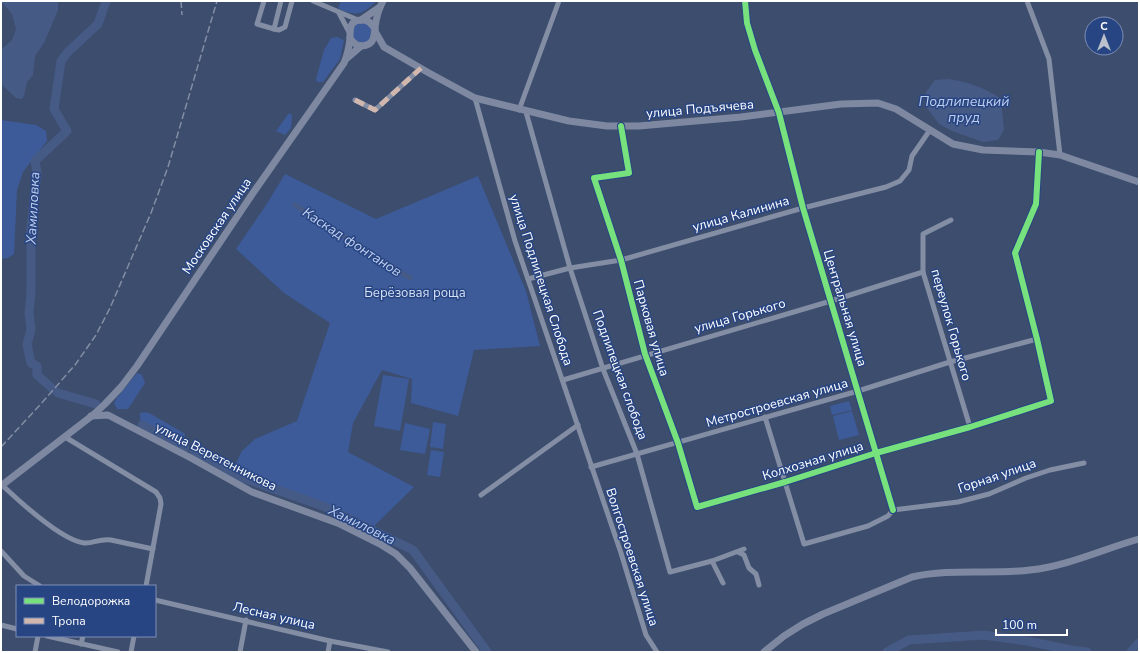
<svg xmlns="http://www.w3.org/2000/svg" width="1140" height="653" viewBox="0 0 1140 653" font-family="'Nunito Sans',sans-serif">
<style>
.green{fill:#3d5b98}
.water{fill:#465a86}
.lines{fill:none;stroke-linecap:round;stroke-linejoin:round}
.canal{stroke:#465a86;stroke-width:5}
.river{stroke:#465a86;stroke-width:9}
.street{stroke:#838ea4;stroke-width:5}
.secondary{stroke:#7e89a1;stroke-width:7}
.rail{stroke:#838ea4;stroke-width:1.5;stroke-dasharray:7 3;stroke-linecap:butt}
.quiet{stroke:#d1b7ad;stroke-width:5;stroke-dasharray:10 5;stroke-linecap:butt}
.cycleway-casing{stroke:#284583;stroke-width:8}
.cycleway{stroke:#77e17e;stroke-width:6}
.labels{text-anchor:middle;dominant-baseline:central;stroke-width:3;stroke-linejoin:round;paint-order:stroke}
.street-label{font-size:13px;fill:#fff;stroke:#284583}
.park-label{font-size:13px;fill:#d5e0f5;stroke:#284583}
.water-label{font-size:14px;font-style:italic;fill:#bdceee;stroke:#284583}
</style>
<rect width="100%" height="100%" fill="#3d4d6e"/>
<g class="green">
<path d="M341,1H376C363,15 355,17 338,8Z"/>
<path d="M356,23H369L374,35L365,44L353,41L351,28Z"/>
<path d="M337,37L344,40L340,59L323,82H317L316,79L324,50L331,38Z"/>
<path d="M289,113L292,115L291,128L285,135L276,131Z"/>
<path d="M1,120L36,125L46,131L47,141L23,172L17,190L14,254L8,258L1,259Z"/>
<path d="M285,174L376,219L478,176L526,291L540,346L474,350L458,416L411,403L412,379L382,370L353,423L348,452L414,487L372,528L233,469L242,451L255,439L297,421L330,323L284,293L236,249L266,205Z"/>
<path d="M137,373L142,375L145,383L128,409H117L114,403L116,399Z"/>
<path d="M383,375L409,379L400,431L374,426Z"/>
<path d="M849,401L852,410L832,415L830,406Z"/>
<path d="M852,411L859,435L839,440L833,416Z"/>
<path d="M144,412L149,413L182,432L185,434L184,440L180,441L140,420V413Z"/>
<path d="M433,422L446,424L443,449L430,447Z"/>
<path d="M405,423L430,429L425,454L400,450Z"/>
<path d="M431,450L444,452L440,477L427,475Z"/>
</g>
<g class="water">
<path d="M1,1H58V10L44,43L35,56L33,75L27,82L24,96L22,99L16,98L1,84V50L12,40L16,29L12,14Z"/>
<path d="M948,79C965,81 986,88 1001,99L1004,130L998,140L983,142L952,131L939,124L927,108L926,92L935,80Z"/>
</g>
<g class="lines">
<path class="canal" d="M295,205L410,278"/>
<g class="river">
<path d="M54,390L37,375V366L31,363L27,345L31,329L29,314L31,293V229L37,172L35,161L67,131L54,109L61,61L68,52L98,24L106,1"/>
<path d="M58,393L96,404"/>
<path d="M142,425L185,448"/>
<path d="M194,452L240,477L323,506L413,550L487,652"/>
<path d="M887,652L909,640L984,635L1027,641L1071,650L1087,652"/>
<path d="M1131,652L1139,643"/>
</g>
<g class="street">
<path d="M264,1L257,24L274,29L281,1"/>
<path d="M313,1L358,20"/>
<path d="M1027,1L1049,59L1060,155"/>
<path d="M339,13L349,32"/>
<path d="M274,29L279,30L285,27L292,1"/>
<path d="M475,98L515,241L621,553L646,635L657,652"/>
<path d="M355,100L375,110L421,68"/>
<path d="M519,110L559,1"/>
<path d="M526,112L570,268L603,369L637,454L670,572L712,561L744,549"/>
<path d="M779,113L803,208L893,510"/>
<path d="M621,126L629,173L594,178L621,260L645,354L678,443L697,507L785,482L876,453L970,427L1051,401L1037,339L1015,253L1036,204L1039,152"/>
<path d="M951,220L923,234V272L970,427"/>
<path d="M528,279L570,268L621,260L803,208L886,187L900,181L909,170L912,156L930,130"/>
<path d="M563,380L831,301L923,272"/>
<path d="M765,417L804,544L868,526L888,516L893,510"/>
<path d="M65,437L156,492L160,498L161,504L146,586"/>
<path d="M591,467L858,391L950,362L1037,339"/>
<path d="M2,485C19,501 61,540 84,543C93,544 100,538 111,540L153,549"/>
<path d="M481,495L578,425"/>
<path d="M893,510L958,502L989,494L1026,478L1050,470L1084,463"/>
<path d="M1,551L24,576L40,586"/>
<path d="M738,552L744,555L749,568L756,574L759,585"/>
<path d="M712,561L723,583"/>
<path d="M155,600L330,641L388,652"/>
<path d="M1,625L17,629"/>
<path d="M47,636L118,652"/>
<path d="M81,644L83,636"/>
<path d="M35,652L38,636"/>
<path d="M131,652L134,636"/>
<path d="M240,652L246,620"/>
<path d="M328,652L330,641"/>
</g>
<g class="secondary">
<path d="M745,1L747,23L755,50L779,113"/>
<path d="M361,20L380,7"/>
<path d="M376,33L384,47L429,73L475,98L569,121L607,126H639L741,117L841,104L878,103L896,109L953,144L983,150L1039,152L1060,155L1139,182"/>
<path d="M350,38C353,43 357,46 362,46C374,45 374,37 375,28C376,19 379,8 383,1"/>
<path d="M346,59L361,46"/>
<path d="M91,416L108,415L191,458L252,492L340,524L380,544L396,554L410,568L476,652"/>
<path d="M1,486L93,415L105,404L121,387L137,366L253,193L344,63C347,56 349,47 350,39C350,30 349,19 363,20C369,20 372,24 375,29"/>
<path d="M764,652L784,636L803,624L823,614L912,577C951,568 991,575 1030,570C1068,566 1103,549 1139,539"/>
</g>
<g class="rail">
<path d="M181,1L182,15"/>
<path d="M1,447L39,406L75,365L96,335L110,308L151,213L168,167L217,1"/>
</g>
<path class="quiet" d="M355,100L375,110L421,68"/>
<defs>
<g id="cycleway">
<path d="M745,1L747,23L755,50L779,113L803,208L893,510"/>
<path d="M621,126L629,173L594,178L621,260L645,354L678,443L697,507L785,482L876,453L970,427L1051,401L1037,339L1015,253L1036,204L1039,152"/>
</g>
</defs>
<use href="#cycleway" class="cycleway-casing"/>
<use href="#cycleway" class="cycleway"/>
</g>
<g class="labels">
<g class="street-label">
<text transform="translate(700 109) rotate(-5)">улица Подъячева</text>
<text transform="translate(741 214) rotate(-16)">улица Калинина</text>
<text transform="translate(217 226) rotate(-56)">Московская улица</text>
<text transform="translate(541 280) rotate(72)">улица Подлипецкая Слобода</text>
<text transform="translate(845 308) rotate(73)">Центральная улица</text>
<text transform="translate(740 316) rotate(-16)">улица Горького</text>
<text transform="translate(951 325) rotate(74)">переулок Горького</text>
<text transform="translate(651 328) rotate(74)">Парковая улица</text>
<text transform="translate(620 375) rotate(70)">Подлипецкая слобода</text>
<text transform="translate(777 403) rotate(-16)">Метростроевская улица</text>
<text transform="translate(216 457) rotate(27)">улица Веретенникова</text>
<text transform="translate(813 461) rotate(-17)">Колхозная улица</text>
<text transform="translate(997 476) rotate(-19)">Горная улица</text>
<text transform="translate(632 557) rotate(72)">Волгостроевская улица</text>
<text transform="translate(274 616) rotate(13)">Лесная улица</text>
</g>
<g class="park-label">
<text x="415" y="293">Берёзовая роща</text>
</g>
<g class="water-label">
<text x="964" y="101">Подлипецкий<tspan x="964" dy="16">пруд</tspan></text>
<text transform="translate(33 208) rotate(-87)">Хамиловка</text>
<text transform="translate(352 242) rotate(33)">Каскад фонтанов</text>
<text transform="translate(362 525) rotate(26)">Хамиловка</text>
</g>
</g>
<rect width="1140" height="653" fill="none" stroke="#ffffff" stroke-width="4"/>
<rect x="16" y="585" width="140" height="52" fill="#284583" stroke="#7e8fb5"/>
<rect x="24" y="598" width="20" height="6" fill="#77e17e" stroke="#7e8fb5"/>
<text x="52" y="605" font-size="12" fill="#ffffff">Велодорожка</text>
<rect x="24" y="618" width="20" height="6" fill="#d1b7ad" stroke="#7e8fb5"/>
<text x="52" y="625" font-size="12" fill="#ffffff">Тропа</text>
<g transform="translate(1104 36)"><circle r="19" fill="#284583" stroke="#7e8fb5"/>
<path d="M0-3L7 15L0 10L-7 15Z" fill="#bbc1cc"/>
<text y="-6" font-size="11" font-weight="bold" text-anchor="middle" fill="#ffffff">С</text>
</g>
<path d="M996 629v6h71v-6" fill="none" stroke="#ffffff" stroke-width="2"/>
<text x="1002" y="629" font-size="12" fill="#ffffff" stroke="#284583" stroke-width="3" paint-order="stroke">100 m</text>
</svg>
